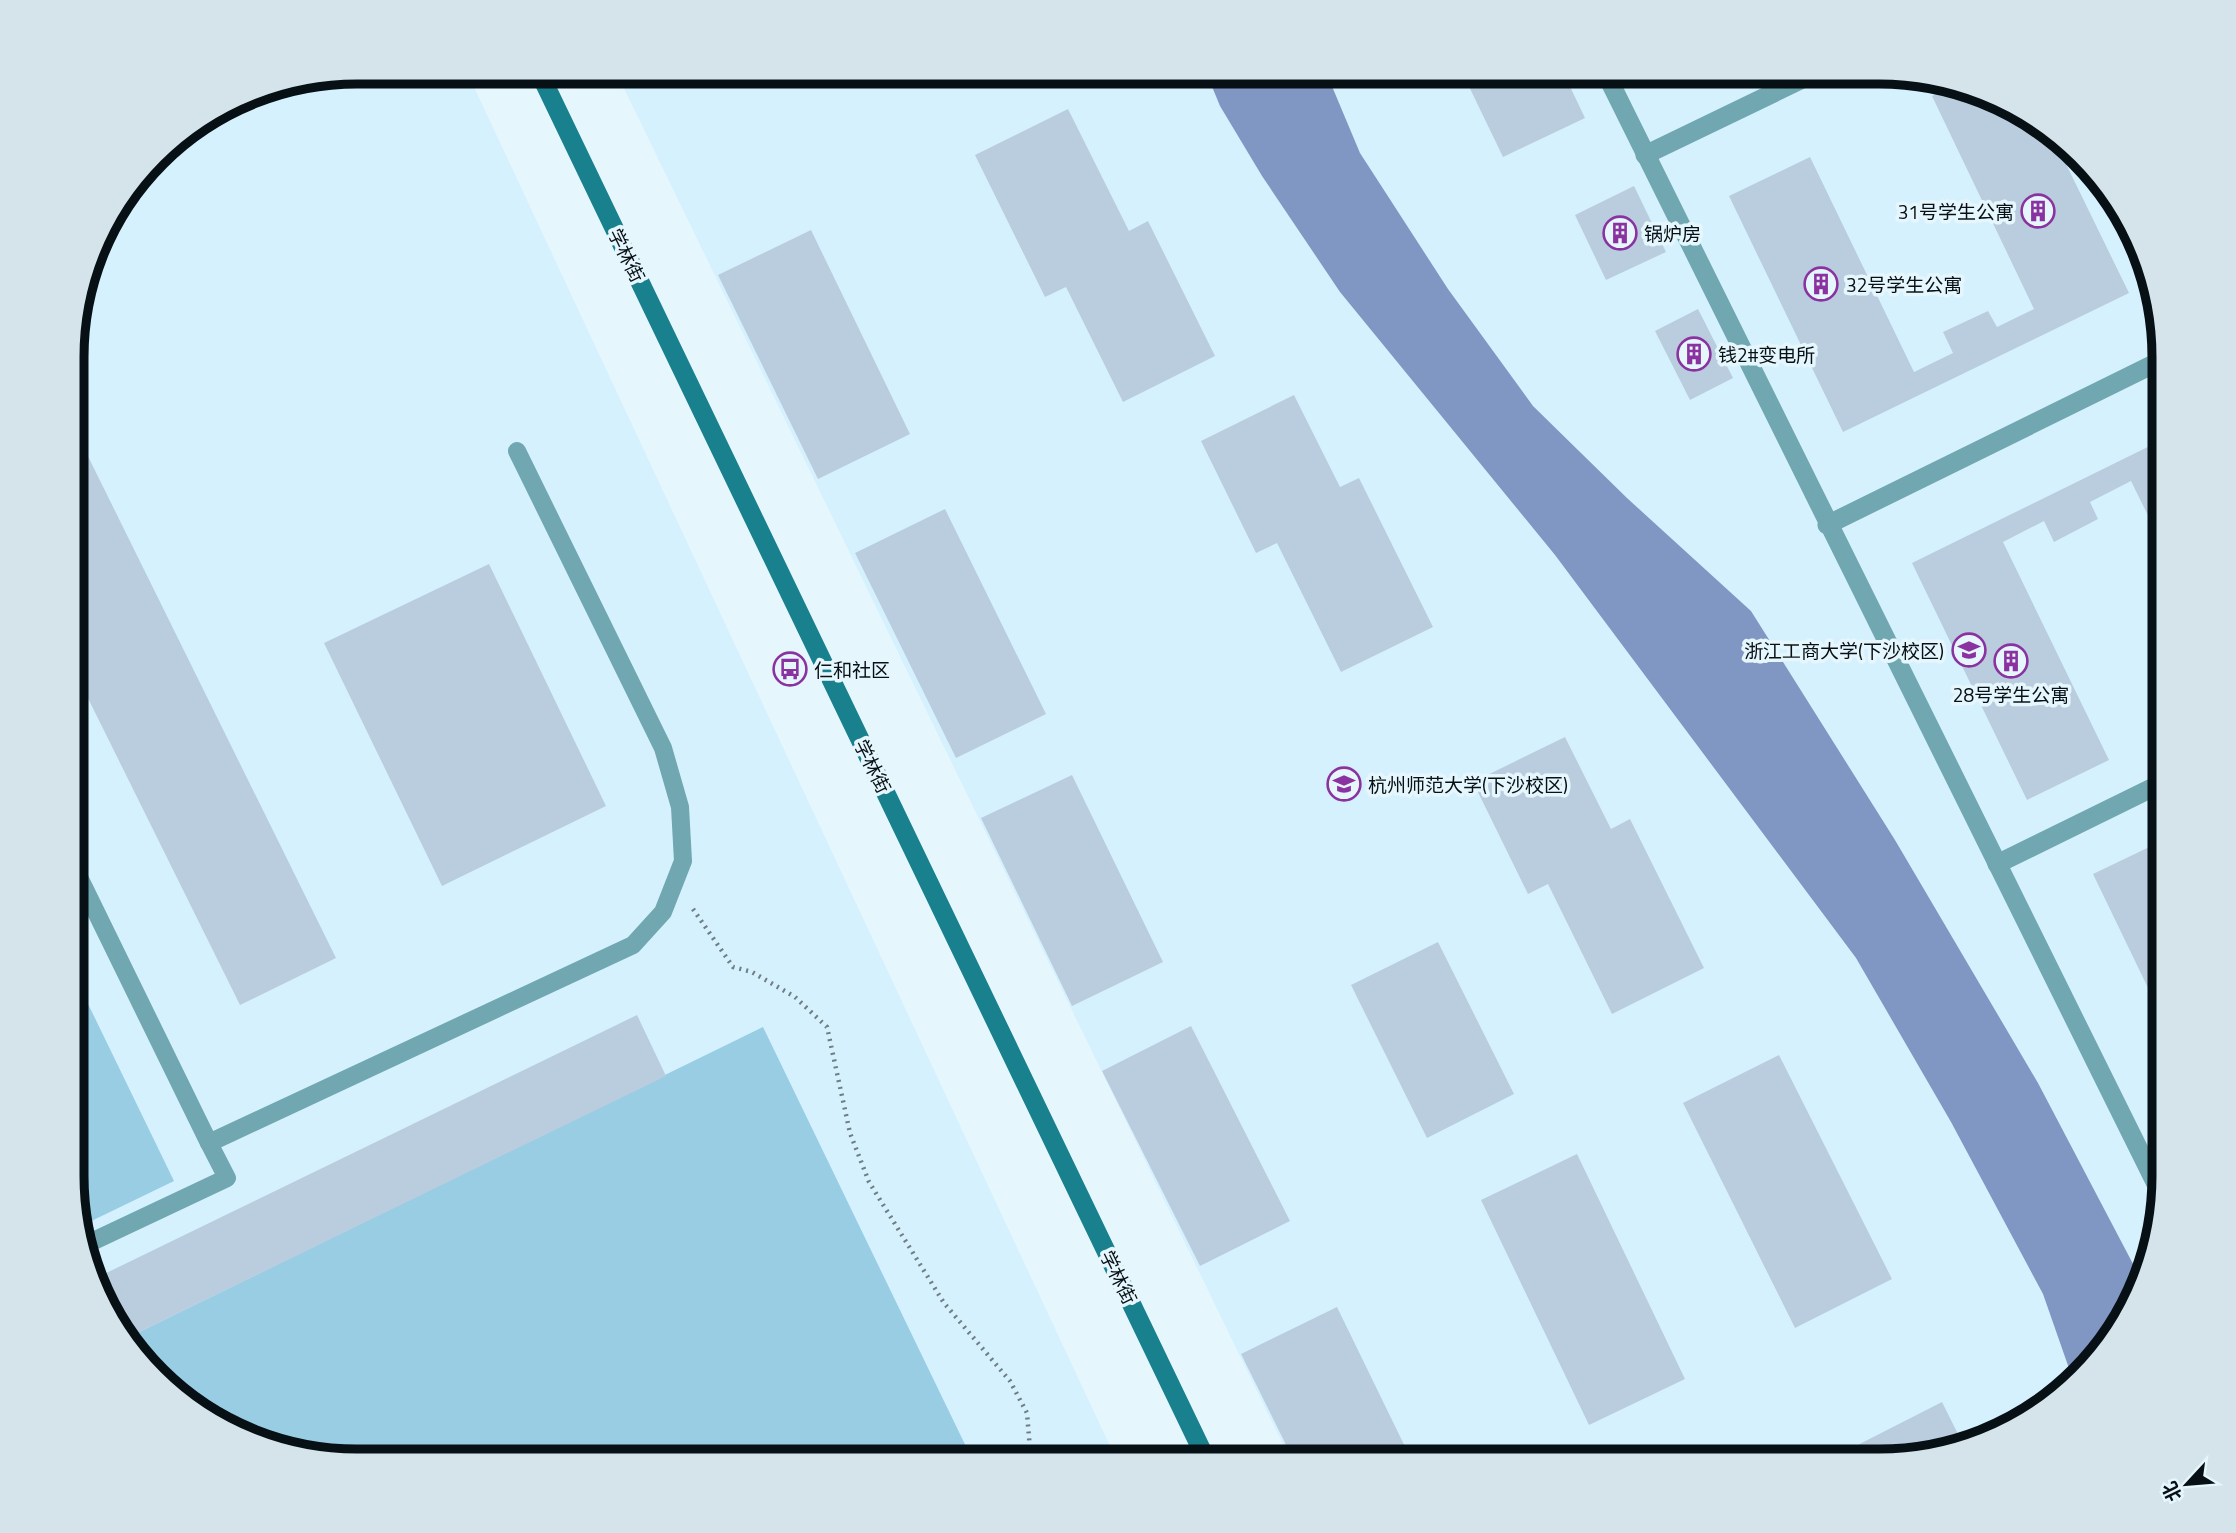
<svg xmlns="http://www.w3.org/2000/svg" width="2236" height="1533" viewBox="0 0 2236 1533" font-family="'Titillium Web','Noto Sans SC',sans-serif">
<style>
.built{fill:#d5f1fe}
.green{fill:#98cde3}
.water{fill:#8097c4}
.building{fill:#bacdde}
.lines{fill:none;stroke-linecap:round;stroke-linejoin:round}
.path{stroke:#707d82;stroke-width:4.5;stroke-dasharray:2 5;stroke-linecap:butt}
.service{stroke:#70a7b0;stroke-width:18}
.minor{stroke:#70a7b0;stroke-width:19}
.secondary{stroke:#19818e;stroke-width:19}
.labels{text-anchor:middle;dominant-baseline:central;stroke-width:7;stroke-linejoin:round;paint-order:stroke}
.poi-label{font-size:19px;fill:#071014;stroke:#e6f6fd;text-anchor:start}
.street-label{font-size:19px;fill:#071014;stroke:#e6f6fd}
.rim{fill:none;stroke:#071014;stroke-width:9}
</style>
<rect width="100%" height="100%" fill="#e6f6fd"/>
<g class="built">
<path d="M357,72H467L1117,1461H339L265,1446L184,1403L110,1319L74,1213V320L101,230L169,143L248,93Z"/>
<path d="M616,72H1206L1220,106L1262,176L1340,292L1555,555L1856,958L1951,1122L2043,1294L2072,1377L2006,1432L1879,1461H1291Z"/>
<path d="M1326,72H1897L1971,87L2052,130L2135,230L2164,339V1194L2149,1268L2142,1281L2038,1083L1895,840L1751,611L1627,498L1533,406L1448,289L1360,153Z"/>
</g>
<g class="green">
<path d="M74,975L174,1181L79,1227L74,1213Z"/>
<path d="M763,1027L973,1461H339L265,1446L184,1403L127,1338Z"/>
</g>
<path class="water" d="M1206,72H1326L1360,153L1448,289L1533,406L1627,498L1751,611L1895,840L2038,1083L2142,1281L2106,1349L2072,1377L2043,1294L1951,1122L1856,958L1555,555L1340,292L1262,176L1220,106Z"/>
<g class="building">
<path d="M1462,72H1563L1585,118L1503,157Z"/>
<path d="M1956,84L1971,87L2049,129L2129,293L1843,432L1729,196L1810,157L1914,372L1953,353L1943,332L1988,311L1997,327L2034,309L1932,96Z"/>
<path d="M1068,109L1129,231L1148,221L1215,356L1123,402L1066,287L1045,297L975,155Z"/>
<path d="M1634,186L1666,252L1606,280L1575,215Z"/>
<path d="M811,230L910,434L818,479L718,275Z"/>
<path d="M1698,309L1733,378L1690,400L1655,331Z"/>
<path d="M1294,395L1340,487L1359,478L1433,627L1341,672L1277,543L1256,553L1201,441Z"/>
<path d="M74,436H78L336,958L240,1005L74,670Z"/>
<path d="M2164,439V548L2131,481L2090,502L2098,519L2054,542L2044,521L2003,542L2109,760L2027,800L1912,563Z"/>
<path d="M945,509L1046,714L956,758L855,553Z"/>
<path d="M489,564L606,806L442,886L324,643Z"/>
<path d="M1565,737L1611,829L1630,819L1704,968L1612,1014L1548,884L1528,894L1473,782Z"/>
<path d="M1072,775L1163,962L1072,1006L981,818Z"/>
<path d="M2164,840V1021L2093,874Z"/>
<path d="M1438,942L1514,1094L1427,1138L1351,985Z"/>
<path d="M637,1015L666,1076L127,1338L110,1319L96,1278Z"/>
<path d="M1191,1026L1290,1221L1200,1266L1102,1071Z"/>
<path d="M1779,1055L1892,1279L1795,1328L1683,1103Z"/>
<path d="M1577,1154L1685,1379L1589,1425L1481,1200Z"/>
<path d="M1337,1307L1412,1461H1294L1241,1354Z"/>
<path d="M1942,1402L1962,1442L1879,1461H1841L1838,1455Z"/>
</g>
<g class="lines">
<path class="path" d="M693,909L733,967L752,972L795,997L827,1027L850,1133L869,1182L944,1303L1010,1381L1027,1413L1031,1461"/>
<g class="service">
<path d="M74,867L209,1143"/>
<path d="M85,1245L227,1178L209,1143L633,945L663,912L683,861L680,807L663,748L517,451"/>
</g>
<g class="minor">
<path d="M1605,72L2163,1198"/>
<path d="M1645,155L1817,72"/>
<path d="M2158,319L2164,350"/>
<path d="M1827,525L2164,359"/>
<path d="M1997,864L2164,782"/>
</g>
<path class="secondary" d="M539,72L1207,1461"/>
</g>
<defs>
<symbol id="building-ring" viewBox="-11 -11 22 22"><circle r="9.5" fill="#e6f6fd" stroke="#8a33a0" stroke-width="1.5"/><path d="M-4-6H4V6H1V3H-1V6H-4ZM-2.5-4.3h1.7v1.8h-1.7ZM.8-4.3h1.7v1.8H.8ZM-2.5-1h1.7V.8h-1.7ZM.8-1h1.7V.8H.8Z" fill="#8a33a0"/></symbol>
<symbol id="university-ring" viewBox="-11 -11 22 22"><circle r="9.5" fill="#e6f6fd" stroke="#8a33a0" stroke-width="1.5"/><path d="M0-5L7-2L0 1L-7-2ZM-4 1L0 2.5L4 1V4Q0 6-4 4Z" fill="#8a33a0"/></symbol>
<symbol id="bus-ring" viewBox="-11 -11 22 22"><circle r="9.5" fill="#e6f6fd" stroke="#8a33a0" stroke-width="1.5"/><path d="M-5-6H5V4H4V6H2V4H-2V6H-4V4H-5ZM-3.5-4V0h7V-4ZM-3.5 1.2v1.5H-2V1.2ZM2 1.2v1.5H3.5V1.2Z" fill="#8a33a0"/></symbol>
</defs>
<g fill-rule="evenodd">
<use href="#building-ring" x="2019" y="192" width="38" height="38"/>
<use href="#building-ring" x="1601" y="214" width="38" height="38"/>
<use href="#building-ring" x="1802" y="265" width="38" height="38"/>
<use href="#building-ring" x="1675" y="335" width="38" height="38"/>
<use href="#university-ring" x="1950" y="631" width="38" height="38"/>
<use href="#building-ring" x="1992" y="642" width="38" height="38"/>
<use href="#bus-ring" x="771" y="650" width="38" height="38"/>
<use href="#university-ring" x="1325" y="765" width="38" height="38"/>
</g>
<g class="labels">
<g class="poi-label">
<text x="2014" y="211" text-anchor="end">31号学生公寓</text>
<text x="1644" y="233">锅炉房</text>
<text x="1846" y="284">32号学生公寓</text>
<text x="1718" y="354">钱2#变电所</text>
<text x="1944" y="650" text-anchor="end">浙江工商大学(下沙校区)</text>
<text x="814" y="669">仁和社区</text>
<text x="2011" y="694" text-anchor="middle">28号学生公寓</text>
<text x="1368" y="784">杭州师范大学(下沙校区)</text>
</g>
<g class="street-label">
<text transform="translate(627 255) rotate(64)">学林街</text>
<text transform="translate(873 766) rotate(64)">学林街</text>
<text transform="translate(1119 1277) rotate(64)">学林街</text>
</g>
</g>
<path d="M0 0H2236V1533H0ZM357 84H1879A273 273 0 0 1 2152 357V1176A273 273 0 0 1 1879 1449H357A273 273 0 0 1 84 1176V357A273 273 0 0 1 357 84Z" fill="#d4e4ea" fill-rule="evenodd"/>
<path class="rim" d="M357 84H1879A273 273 0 0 1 2152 357V1176A273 273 0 0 1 1879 1449H357A273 273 0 0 1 84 1176V357A273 273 0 0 1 357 84Z"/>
<g transform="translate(2187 1484) rotate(244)" stroke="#e6f6fd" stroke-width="5" paint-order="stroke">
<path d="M0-5L12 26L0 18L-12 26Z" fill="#071014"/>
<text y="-10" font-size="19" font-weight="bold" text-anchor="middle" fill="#071014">北</text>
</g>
</svg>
